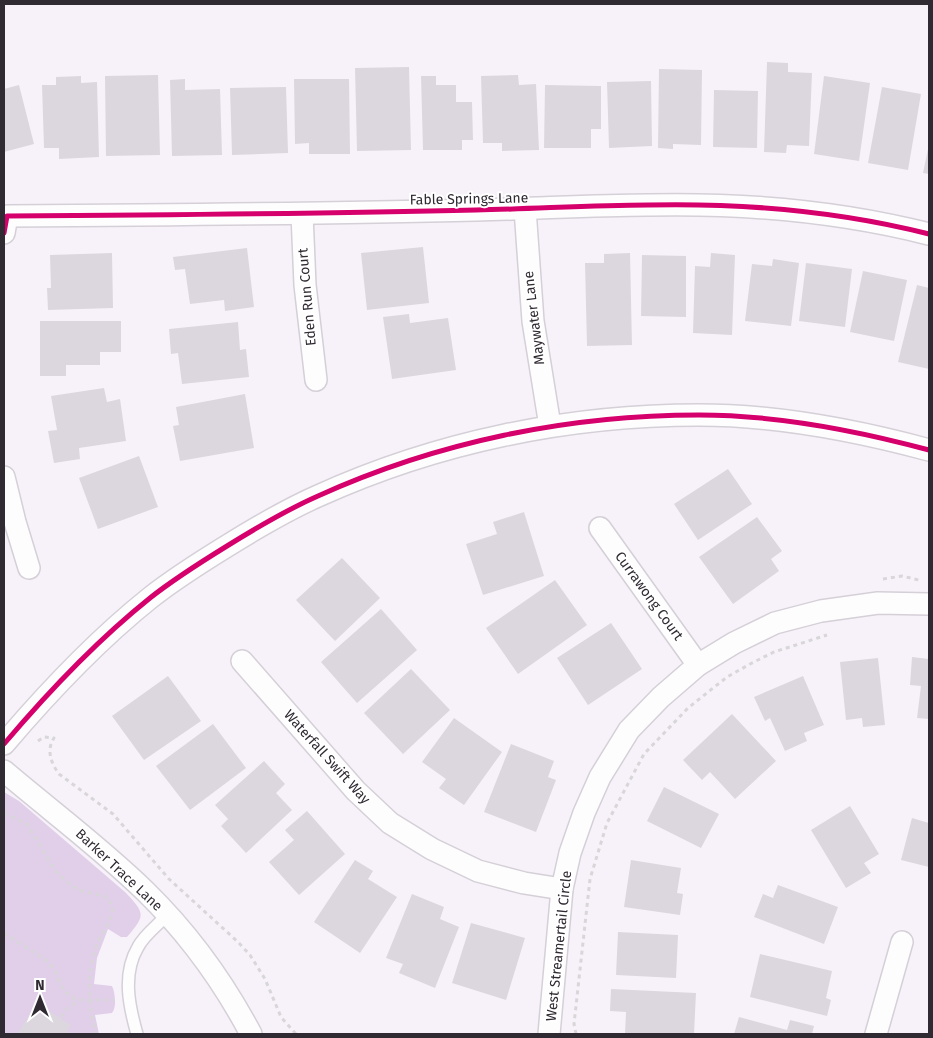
<svg xmlns="http://www.w3.org/2000/svg" width="933" height="1038" viewBox="0 0 933 1038" font-family="'Fira Sans',sans-serif">
<style>
.green{fill:#e1cfea}
.building{fill:#dcd7df}
.lines{fill:none;stroke-linecap:round;stroke-linejoin:round}
.service-casing{stroke:#d5cfd7;stroke-width:14}
.minor-casing{stroke:#d5cfd7;stroke-width:24}
.path{stroke:#d8d6d8;stroke-width:3;stroke-dasharray:4 4;stroke-linecap:butt}
.service{stroke:#fefdfe;stroke-width:11}
.minor{stroke:#fefdfe;stroke-width:21}
.cycleway-casing{stroke:#fff;stroke-width:8}
.cycleway{stroke:#d6006c;stroke-width:5}
.labels{text-anchor:middle;dominant-baseline:central;stroke-width:4;stroke-linejoin:round;paint-order:stroke}
.street-label{font-size:14px;fill:#302a33;stroke:#fff}
</style>
<rect width="100%" height="100%" fill="#f7f2f9"/>
<path class="green" d="M4,792L19,801L125,892C145,913 146,915 127,937H121L108,929L97,958L94,984L112,986C115,992 117,1007 112,1013L95,1015L99,1034H4Z"/>
<g class="building">
<path d="M767,62L788,63V72L812,73L809,146L787,145L786,153L764,152Z"/>
<path d="M409,67L411,150L357,151L355,68Z"/>
<path d="M659,69L702,70L701,145L673,144V149L658,148Z"/>
<path d="M158,75L160,155L106,156L105,76Z"/>
<path d="M518,75L519,85L536,84L539,150L502,151V143H483L481,76Z"/>
<path d="M81,76V83L97,82L99,157L59,159V148H44L42,85H56V77Z"/>
<path d="M421,76H436V85H456V102H472L473,140H462V150H423Z"/>
<path d="M824,76L870,83L859,161L814,154Z"/>
<path d="M185,79V90L220,89L222,155L172,156L170,80Z"/>
<path d="M294,79H349L350,154H309V143L295,144Z"/>
<path d="M651,81L652,146L609,148L607,82Z"/>
<path d="M19,85L34,144L4,152V89Z"/>
<path d="M545,85L601,86V129H591V148H544Z"/>
<path d="M286,87L288,153L232,155L230,88Z"/>
<path d="M882,87L921,94L908,170L868,163Z"/>
<path d="M714,90L758,91L757,148L713,147Z"/>
<path d="M928,149H929V174L923,173Z"/>
<path d="M423,247L429,303L367,310L361,253Z"/>
<path d="M247,248L254,307L225,311L224,300L190,304L185,269L175,270L173,257Z"/>
<path d="M112,253L113,308L48,310L47,288H51L50,255Z"/>
<path d="M630,253L632,345L587,346L585,263H604V254Z"/>
<path d="M711,253L735,255L732,335L693,333L695,266L710,267Z"/>
<path d="M642,255L686,256V317L641,316Z"/>
<path d="M773,259L799,263L791,326L745,321L752,264L772,266Z"/>
<path d="M806,263L852,269L845,327L799,321Z"/>
<path d="M863,271L907,280L894,341L850,332Z"/>
<path d="M917,285L929,288V369L898,362Z"/>
<path d="M409,314L410,323L448,318L456,370L392,379L383,317Z"/>
<path d="M40,321H121V352H100V365H66V376H40Z"/>
<path d="M238,322L240,350L246,349L249,377L182,384L178,353L171,354L169,329Z"/>
<path d="M104,388L107,402L120,399L126,441L79,448L80,459L54,463L48,431L57,430L51,396Z"/>
<path d="M245,394L254,448L180,461L173,426L179,425L176,407Z"/>
<path d="M139,456L158,507L98,529L79,478Z"/>
<path d="M728,469L752,504L698,540L674,504Z"/>
<path d="M524,512L544,576L483,595L466,544L497,534L493,522Z"/>
<path d="M757,517L782,551L771,559L779,571L733,604L699,557Z"/>
<path d="M342,558L380,598L335,641L296,600Z"/>
<path d="M555,580L587,625L518,674L486,628Z"/>
<path d="M381,609L417,650L357,703L321,662Z"/>
<path d="M611,623L642,669L588,705L557,658Z"/>
<path d="M912,657L929,659V719L917,718L921,686L910,685Z"/>
<path d="M878,658L885,725L863,727L862,718L846,720L840,662Z"/>
<path d="M411,669L450,710L403,754L364,713Z"/>
<path d="M168,676L201,721L144,760L112,716Z"/>
<path d="M803,676L824,725L804,733L807,741L785,751L770,718L765,721L754,697Z"/>
<path d="M732,714L776,761L735,799L710,772L702,780L683,760Z"/>
<path d="M454,718L502,752L464,805L439,788L446,779L422,762Z"/>
<path d="M213,724L246,768L190,810L156,766Z"/>
<path d="M511,744L554,761L548,777L556,780L536,832L484,812Z"/>
<path d="M264,761L285,784L276,793L292,810L246,853L221,826L228,819L215,805Z"/>
<path d="M664,787L719,814L701,848L647,821Z"/>
<path d="M850,806L879,854L864,863L871,873L846,888L811,830Z"/>
<path d="M307,811L345,854L299,895L269,862L294,840L285,830Z"/>
<path d="M912,818L929,823V867L901,860Z"/>
<path d="M355,860L373,871L368,879L397,897L360,953L314,922Z"/>
<path d="M631,860L681,868L677,893L683,894L680,915L624,907Z"/>
<path d="M778,885L838,907L824,944L754,917L763,894L773,898Z"/>
<path d="M412,894L444,907L440,919L459,927L435,988L399,973L403,964L386,958Z"/>
<path d="M471,923L525,938L506,1000L452,983Z"/>
<path d="M618,932L678,935L676,978L616,975Z"/>
<path d="M760,954L832,971L826,998L831,1000L827,1016L750,997Z"/>
<path d="M611,989L696,993L694,1034H625L626,1012L610,1011Z"/>
<path d="M33,1009L47,1018L50,1012L71,1025L67,1031L73,1034H17Z"/>
<path d="M739,1017L787,1030L790,1020L814,1026L812,1034H734Z"/>
</g>
<g class="lines">
<defs>
<path id="service" d="M137,1034C129,1006 122,974 138,947C144,935 158,925 167,915"/>
<g id="minor">
<path d="M525,209L533,321L550,426"/>
<path d="M302,214L305,285L316,380"/>
<path d="M4,233L7,216C164,215 320,214 476,210C534,209 591,205 648,205C742,203 838,211 929,234"/>
<path d="M4,477L15,522L29,568"/>
<path d="M600,528L698,665"/>
<path d="M242,661L356,791L390,823L432,849L478,871L524,883L562,889"/>
<path d="M4,744C49,691 95,642 150,598C174,579 201,562 227,546C256,528 286,510 318,496C437,442 568,415 699,415C777,415 855,430 929,450"/>
<path d="M4,771C51,811 101,848 145,891C187,932 224,983 251,1034"/>
<path d="M549,1034L562,889L570,853L584,813L600,777L629,730L661,697L698,665L734,643L775,623L821,611L878,603L929,604"/>
<path d="M876,1034L902,942"/>
</g>
</defs>
<use href="#service" class="service-casing"/>
<use href="#minor" class="minor-casing"/>
<g class="path">
<path d="M883,579L902,576L919,580"/>
<path d="M38,741L44,737L54,738C46,750 51,763 59,774L113,814L169,879L238,942L250,955L265,979L281,1017L296,1034"/>
<path d="M4,813L27,824L56,872L66,881L78,890L104,896L112,904C115,919 101,933 96,947C87,975 88,1006 96,1034"/>
<path d="M4,933L46,960L54,969L63,989L71,997L79,1000H114"/>
<path d="M61,1017L69,1007L78,1000"/>
<path d="M576,1034L574,1024L590,879L607,823L644,754L688,708L727,677L750,664L774,652L827,635"/>
</g>
<use href="#service" class="service"/>
<use href="#minor" class="minor"/>
<defs>
<g id="cycleway">
<path d="M4,233L7,216C164,215 320,214 476,210C534,209 591,205 648,205C742,203 838,211 929,234"/>
<path d="M4,744C49,691 95,642 150,598C174,579 201,562 227,546C256,528 286,510 318,496C437,442 568,415 699,415C777,415 855,430 929,450"/>
</g>
</defs>
<use href="#cycleway" class="cycleway-casing"/>
<use href="#cycleway" class="cycleway"/>
</g>
<g class="labels">
<g class="street-label">
<text transform="translate(469 199) rotate(-1)">Fable Springs Lane</text>
<text transform="translate(307 297) rotate(-95)">Eden Run Court</text>
<text transform="translate(534 318) rotate(-97)">Maywater Lane</text>
<text transform="translate(649 596) rotate(54)">Currawong Court</text>
<text transform="translate(327 757) rotate(48)">Waterfall Swift Way</text>
<text transform="translate(119 870) rotate(43)">Barker Trace Lane</text>
<text transform="translate(559 946) rotate(-84)">West Streamertail Circle</text>
</g>
</g>
<rect width="933" height="1038" fill="none" stroke="#302a33" stroke-width="10"/>
<g transform="translate(40 998)" stroke="#ffffff" stroke-width="4" paint-order="stroke">
<path d="M0-4L9 19L0 12L-9 19Z" fill="#302a33"/>
<text y="-8" font-size="14" font-weight="bold" text-anchor="middle" fill="#302a33">N</text>
</g>
</svg>
